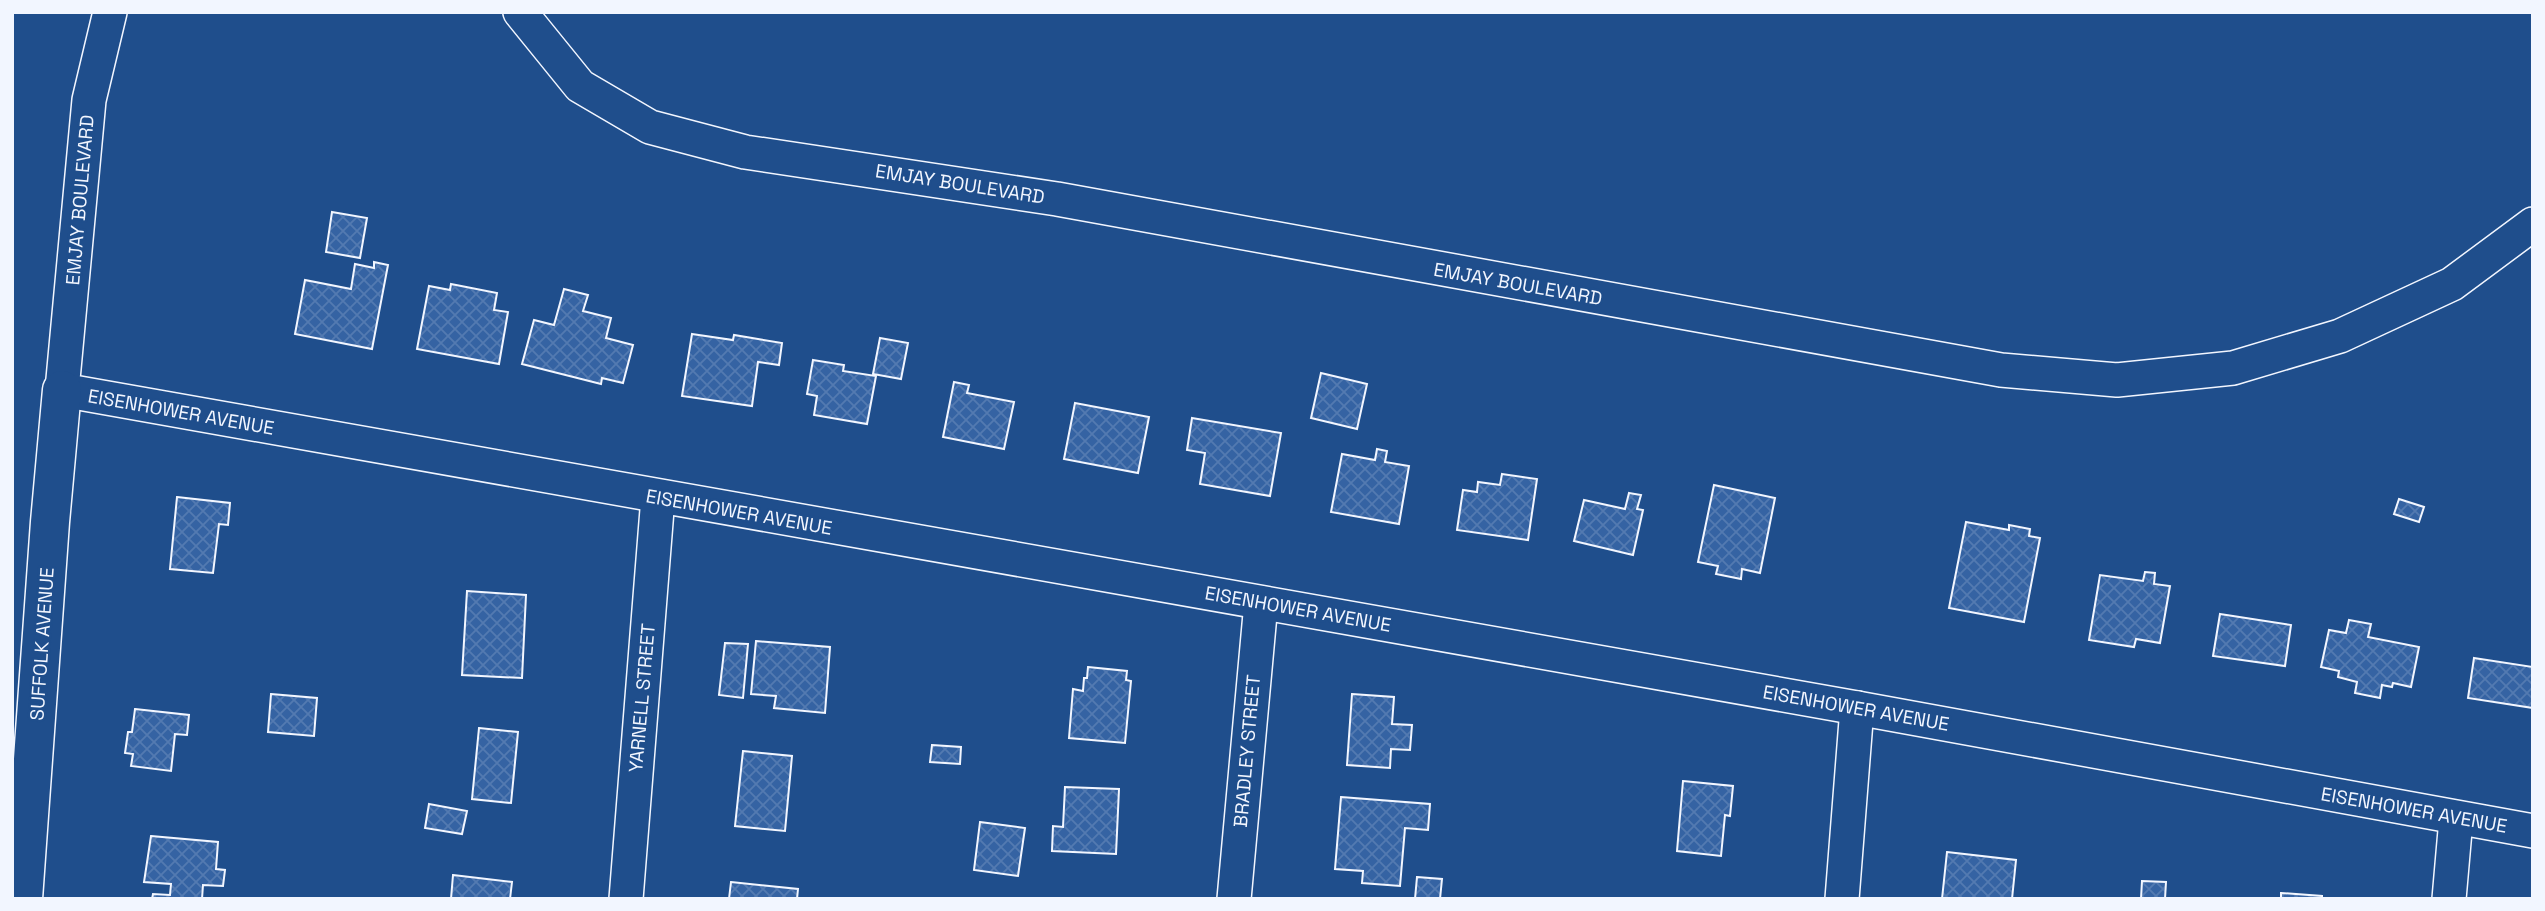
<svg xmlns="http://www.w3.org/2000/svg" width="2545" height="911" viewBox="0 0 2545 911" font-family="'Space Grotesk',sans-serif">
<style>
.building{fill:url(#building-cross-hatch);stroke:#f2f6ff;stroke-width:2}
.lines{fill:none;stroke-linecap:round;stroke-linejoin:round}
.street-casing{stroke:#f2f6ff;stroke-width:36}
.secondary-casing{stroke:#f2f6ff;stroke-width:41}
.street{stroke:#1f4e8c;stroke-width:33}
.secondary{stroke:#1f4e8c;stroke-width:38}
.labels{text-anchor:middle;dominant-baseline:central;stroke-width:5;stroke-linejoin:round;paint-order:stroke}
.street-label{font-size:19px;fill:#f2f6ff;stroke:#1f4e8c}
</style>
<defs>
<pattern id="building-cross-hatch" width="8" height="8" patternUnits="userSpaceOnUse" patternTransform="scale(1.75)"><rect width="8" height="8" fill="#3563a3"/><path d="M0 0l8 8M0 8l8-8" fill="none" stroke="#537ab1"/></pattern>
</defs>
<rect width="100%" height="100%" fill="#1f4e8c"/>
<g class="building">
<path d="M332,212L367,218L360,258L326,252Z"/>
<path d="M374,262L388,265L372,349L295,334L305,280L351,289L355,264L374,268Z"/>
<path d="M451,284L497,293L494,310L508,312L499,364L417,349L429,286L450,290Z"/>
<path d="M564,289L588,295L583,311L611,318L606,338L633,345L623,383L602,378L601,384L522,364L534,320L554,325Z"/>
<path d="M692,334L733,340L734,335L782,343L779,365L758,362L752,406L682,396Z"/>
<path d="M880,338L908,343L901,379L873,374Z"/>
<path d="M813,360L844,365L843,371L876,376L867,424L814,415L817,396L807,394Z"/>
<path d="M1321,373L1367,384L1357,429L1311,418Z"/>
<path d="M954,382L969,385L967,393L1014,402L1004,449L943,437Z"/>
<path d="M1075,403L1149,417L1138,473L1064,459Z"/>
<path d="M1192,418L1281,433L1270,496L1200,484L1205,453L1187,450Z"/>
<path d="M1377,449L1387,451L1385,462L1409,466L1399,524L1331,512L1342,454L1375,460Z"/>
<path d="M1502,474L1537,479L1528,540L1457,530L1463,490L1477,492L1478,482L1500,485Z"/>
<path d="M1714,485L1775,498L1760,573L1742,569L1741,579L1716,574L1718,566L1698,562Z"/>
<path d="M1629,493L1641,495L1637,509L1643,510L1633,555L1574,541L1584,500L1625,509Z"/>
<path d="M177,497L230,503L228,525L219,524L213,573L170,569Z"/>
<path d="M2399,499L2424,507L2419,522L2394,514Z"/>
<path d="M1966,522L2009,530V525L2030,529L2029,536L2040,538L2024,622L1949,608Z"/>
<path d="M2145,572L2155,573L2154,584L2170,586L2160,643L2136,639L2134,647L2089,640L2100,575L2143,581Z"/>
<path d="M467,591L526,595L522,678L462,675Z"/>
<path d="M2220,614L2291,625L2285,666L2213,656Z"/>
<path d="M2349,620L2371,624L2368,637L2419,647L2411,687L2393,683L2392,687L2382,685L2380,698L2355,693L2357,682L2338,677L2339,671L2321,667L2329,630L2346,633Z"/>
<path d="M756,641L830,647L825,713L774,708L776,696L751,694Z"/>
<path d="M725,643L748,644L743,698L719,695Z"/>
<path d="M2474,658L2533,667V708L2468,698Z"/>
<path d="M1088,667L1127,671L1126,680L1131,681L1125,743L1069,738L1073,689L1083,691L1084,678H1087Z"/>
<path d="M271,694L317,698L314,736L268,732Z"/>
<path d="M1352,694L1394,697L1392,724L1412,725L1410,750L1391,749L1390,768L1347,765Z"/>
<path d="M135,709L189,715L187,735L175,734L171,771L131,766L133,754L125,753L128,732H132Z"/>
<path d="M479,728L518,732L511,803L472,799Z"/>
<path d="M932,745L961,747L960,764L930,762Z"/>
<path d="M743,751L792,756L785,831L735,826Z"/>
<path d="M1683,781L1733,786L1730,816L1725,815L1721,856L1677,851Z"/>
<path d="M1065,787L1119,789L1116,854L1052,851L1053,826L1063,827Z"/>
<path d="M1341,797L1430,804L1428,830L1405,828L1400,886L1362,883L1363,871L1335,869Z"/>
<path d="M429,804L467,811L462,834L425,828Z"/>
<path d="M980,822L1025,828L1018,876L974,870Z"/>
<path d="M151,836L218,842L216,869L225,870L223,886L203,885L202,899H152L153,894L170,895L171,884L144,882Z"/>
<path d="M1947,852L2016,860L2012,899H1942Z"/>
<path d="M453,875L512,882L510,899H451Z"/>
<path d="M1417,877L1442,879L1440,899H1415Z"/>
<path d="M2142,881L2166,882L2165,899H2141Z"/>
<path d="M731,882L798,889L797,899H729Z"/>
<path d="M2281,893L2322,896V899H2281Z"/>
</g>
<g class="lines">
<defs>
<g id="street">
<path d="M110,12L89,100L62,390L1857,708L2533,831"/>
<path d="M520,12L580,86L650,127L745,152L1057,199L2001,370L2117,380L2233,368L2340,336L2452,284L2533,224"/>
<path d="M626,899L658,497"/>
<path d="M1234,899L1261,603"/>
<path d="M1842,899L1857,708"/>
<path d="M2449,899L2456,819"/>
</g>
<path id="secondary" d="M23,899L50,522L62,390"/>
</defs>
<use href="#street" class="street-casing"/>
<use href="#secondary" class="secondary-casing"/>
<use href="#street" class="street"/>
<use href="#secondary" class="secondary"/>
</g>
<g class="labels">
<g class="street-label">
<text transform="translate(960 184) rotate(9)">EMJAY BOULEVARD</text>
<text transform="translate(80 200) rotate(-85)">EMJAY BOULEVARD</text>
<text transform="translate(1518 284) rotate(10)">EMJAY BOULEVARD</text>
<text transform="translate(181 412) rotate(10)">EISENHOWER AVENUE</text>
<text transform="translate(739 512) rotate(10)">EISENHOWER AVENUE</text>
<text transform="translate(1298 609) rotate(10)">EISENHOWER AVENUE</text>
<text transform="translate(42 644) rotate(-86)">SUFFOLK AVENUE</text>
<text transform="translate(642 698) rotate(-85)">YARNELL STREET</text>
<text transform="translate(1856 708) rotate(10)">EISENHOWER AVENUE</text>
<text transform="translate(1247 751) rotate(-85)">BRADLEY STREET</text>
<text transform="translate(2414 810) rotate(10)">EISENHOWER AVENUE</text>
</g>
</g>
<rect width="2545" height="911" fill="none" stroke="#f2f6ff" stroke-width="28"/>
</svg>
